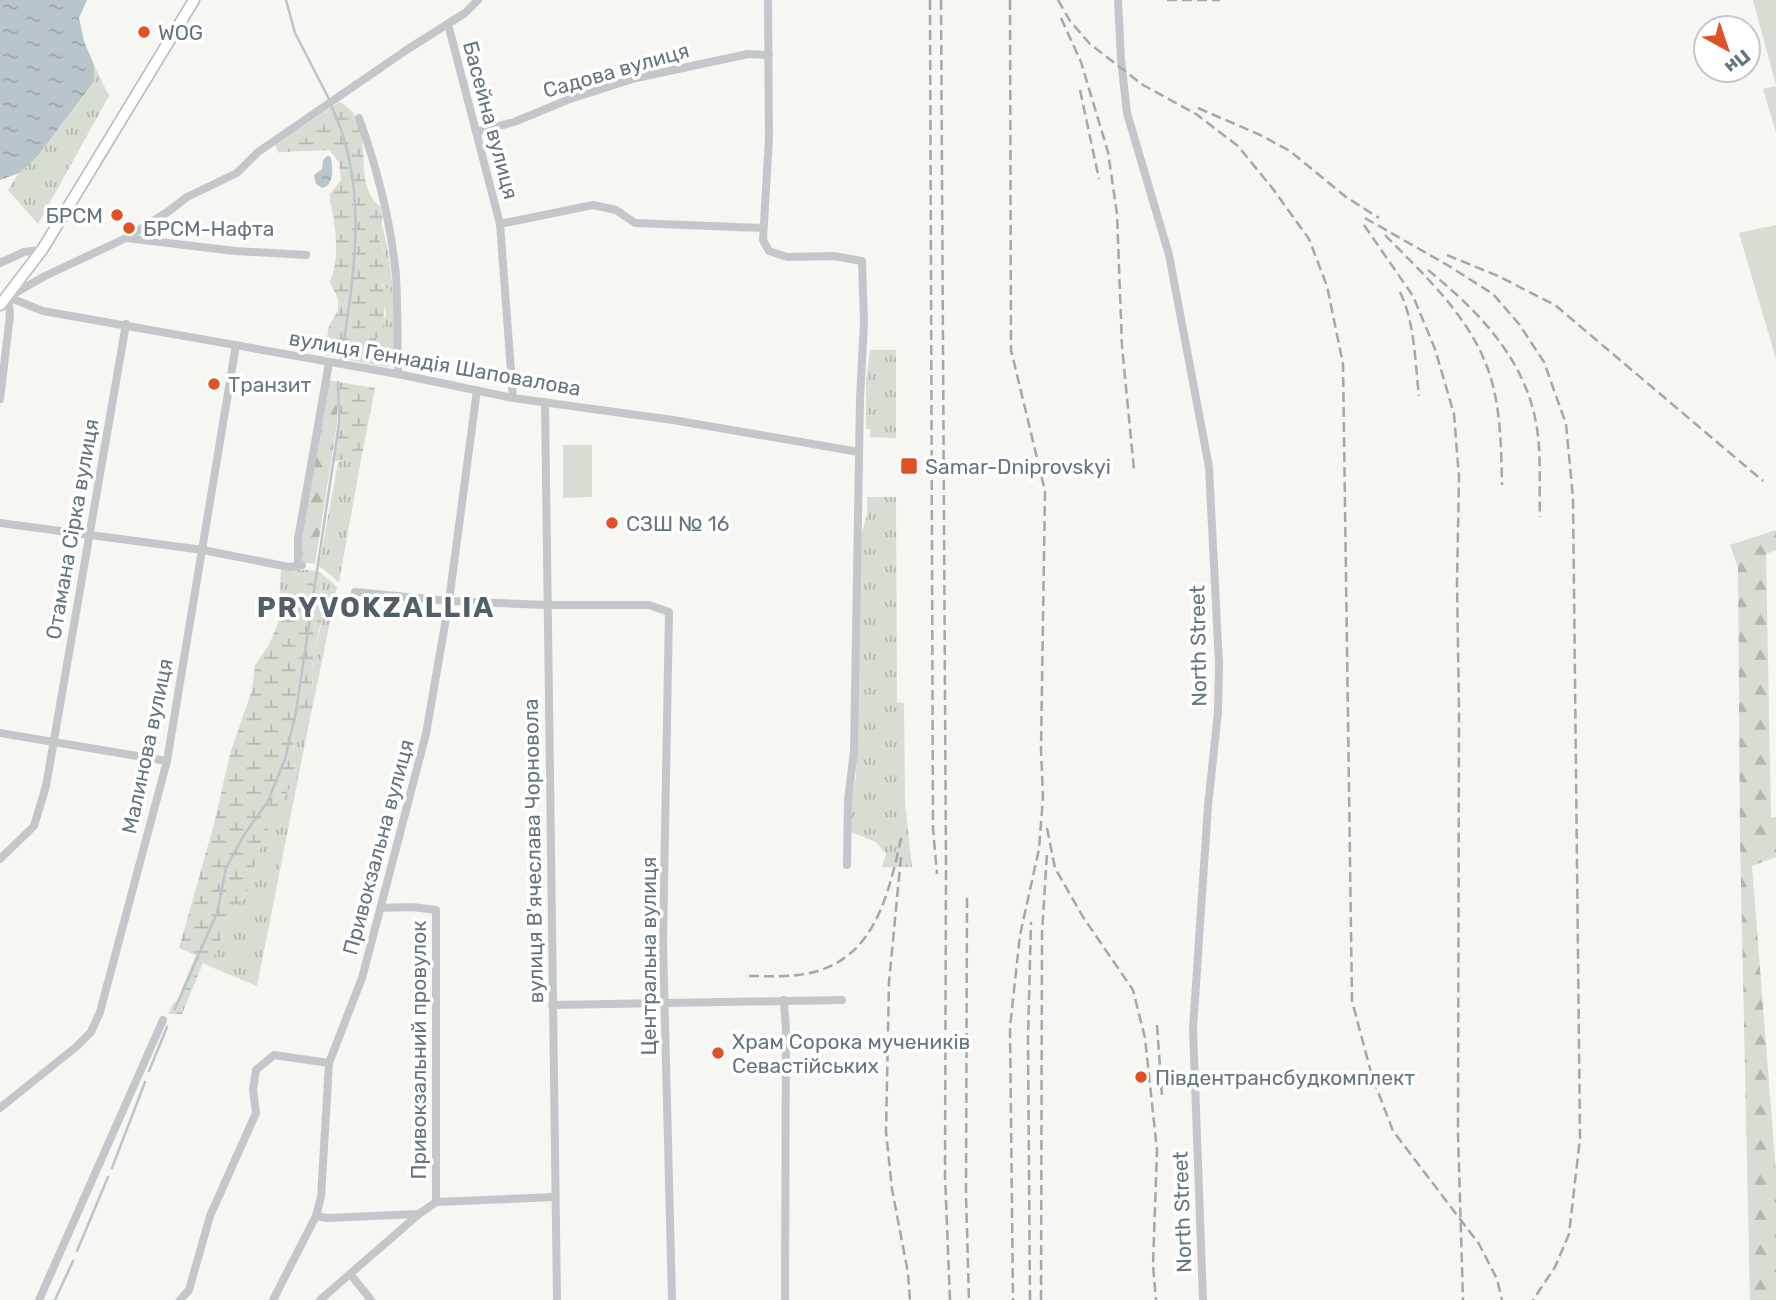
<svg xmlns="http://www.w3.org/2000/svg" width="1776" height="1300" viewBox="0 0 1776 1300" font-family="Rubik,sans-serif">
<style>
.grass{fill:url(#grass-tufts)}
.forest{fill:url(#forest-firs)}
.wetland{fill:url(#wetland-marsh)}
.garden{fill:#d7ddd3}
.water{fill:url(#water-ripples)}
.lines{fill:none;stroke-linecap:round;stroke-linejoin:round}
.stream{stroke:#bac5c9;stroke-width:2.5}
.major-casing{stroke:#b6babe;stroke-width:13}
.minor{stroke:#c3c7ca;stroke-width:8}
.major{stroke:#fff;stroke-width:10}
.rail{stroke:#a2a8ad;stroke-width:2.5;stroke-dasharray:10 5;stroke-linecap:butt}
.poi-dot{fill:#e15127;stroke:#fff;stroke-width:2.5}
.labels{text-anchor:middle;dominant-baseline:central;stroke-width:7;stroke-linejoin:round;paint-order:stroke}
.poi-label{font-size:21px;fill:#657683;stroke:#fff;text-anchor:start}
.street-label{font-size:21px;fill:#657683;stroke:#fff}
.district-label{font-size:28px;font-weight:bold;letter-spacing:2px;fill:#535f68;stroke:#fff}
</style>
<defs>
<pattern id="grass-tufts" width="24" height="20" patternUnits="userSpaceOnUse" patternTransform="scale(1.75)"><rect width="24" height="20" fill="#d7ddd3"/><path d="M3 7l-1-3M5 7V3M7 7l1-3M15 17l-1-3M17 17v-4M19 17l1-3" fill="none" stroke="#b2b8b1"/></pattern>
<pattern id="forest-firs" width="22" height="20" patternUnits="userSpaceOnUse" patternTransform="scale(1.75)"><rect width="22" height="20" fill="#d7ddd3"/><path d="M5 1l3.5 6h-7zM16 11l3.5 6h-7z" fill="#b2b8b1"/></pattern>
<pattern id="wetland-marsh" width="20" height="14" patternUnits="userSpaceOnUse" patternTransform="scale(1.75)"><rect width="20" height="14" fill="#d7ddd3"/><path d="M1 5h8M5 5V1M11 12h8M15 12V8" fill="none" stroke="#b2b8b1"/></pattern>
<pattern id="water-ripples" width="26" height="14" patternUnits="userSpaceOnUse" patternTransform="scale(1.75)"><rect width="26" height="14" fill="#bac5c9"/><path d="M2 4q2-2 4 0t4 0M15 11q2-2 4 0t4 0" fill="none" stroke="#9ba5a9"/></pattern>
</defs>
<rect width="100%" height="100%" fill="#f6f6f2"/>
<g class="grass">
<path d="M94,65L109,96L38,224L8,190L19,173L37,157L94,83Z"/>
<path d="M327,110C323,132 298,144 279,153L275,145Z"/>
<path d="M382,225C395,272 394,317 394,365L388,367L344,359L357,350L366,347L386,315C384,305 382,299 390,292L381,283L380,279C395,264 381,249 378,232Z"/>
<path d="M870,350H896V438L870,437V429H866V382Z"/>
<path d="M347,460L356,464L361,460L339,582L319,566L338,462Z"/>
<path d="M867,497H896L897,702L904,703L905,803L912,867H882L886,854L876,842L851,832C849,815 852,795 856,778L861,536L867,514Z"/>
<path d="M281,569L310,570L307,586L278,623Z"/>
<path d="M321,573L337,587L315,695C306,668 319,644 322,618C323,603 321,587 321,573Z"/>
<path d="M310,718L257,986L209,966L233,911L251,887L256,859L270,825L295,778L293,738L299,727Z"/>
</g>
<g class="forest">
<path d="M329,380L337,382V423L315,564L301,562V543Z"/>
<path d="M1776,530V550L1766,554L1771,818L1776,817V857L1752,866L1776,1172V1300H1750L1740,839L1738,568L1730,545Z"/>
</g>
<g class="wetland">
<path d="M339,102C380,120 349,185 380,206C383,216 384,223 378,232C380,245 387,255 388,269L380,279L382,286L391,290C376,308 394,326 371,344C366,348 361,348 355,351C341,358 342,358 324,355L329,326L338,310V299L330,282C340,258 336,227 330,201V194L341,180L339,162L329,150L282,152C300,141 323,132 327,110Z"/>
<path d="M338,382L375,388L361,460L356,464L347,460L333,461L339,423Z"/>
<path d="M310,570L321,573L322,617L312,666V684L315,695L310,718L299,727L293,738L295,778L270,825L256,859L251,887L233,911L209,966L203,963L182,1014H168L173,1004L177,1001L196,955L179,948L214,824L230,754L252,690L255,665L269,645L278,623L307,586Z"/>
</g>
<g class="garden">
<path d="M1753,0H1776V85Z"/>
<path d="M1776,86V132L1763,89Z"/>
<path d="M1776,225V359L1739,233Z"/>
<path d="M563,445H592V497L563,498Z"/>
</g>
<g class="water">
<path d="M0,0H87L79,18L84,41L94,65V82L37,157L19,173L0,180Z"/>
<path d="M327,156H330C333,165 334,180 327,186L322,188L316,184L314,175L322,169L323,160Z"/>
</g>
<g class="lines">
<g class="stream">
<path d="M286,0L295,33L329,99"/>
<path d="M331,105C370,188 354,273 341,360"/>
<path d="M175,1009L217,913L226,868L244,835L268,801L285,759L296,712L339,423L338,382"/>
<path d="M149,1071L167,1027"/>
<path d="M112,1168L145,1082"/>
<path d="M77,1251L108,1177"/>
<path d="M55,1300L73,1261"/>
</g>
<defs>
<path id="major" d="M0,305L42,250L194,0"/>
</defs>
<use href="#major" class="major-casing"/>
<g class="minor">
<path d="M768,0L769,138L763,240L769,251L787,257L834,256L862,261L864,323L860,399L854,751L848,800L847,865"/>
<path d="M1118,0L1121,59L1127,113L1169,255L1209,467L1219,664L1218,712L1208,806L1193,1029L1203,1300"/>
<path d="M448,24L500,224L513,398"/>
<path d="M359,118C377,168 391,223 396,276C398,308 397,341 398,374"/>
<path d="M476,132L514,122L570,99L636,78L748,54L769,55"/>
<path d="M500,224L593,205L616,210L635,223L762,228"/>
<path d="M126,238L235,251L306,255"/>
<path d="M0,263L24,252L42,250"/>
<path d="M8,297L43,311L398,374L513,398L673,420L859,452"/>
<path d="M8,297L45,276L126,238L169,211L187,197L237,173L258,152L408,49L465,13L478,0"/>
<path d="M0,399L10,315L8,297"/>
<path d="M545,402L557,1300"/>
<path d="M0,523L203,550L289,567L302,565"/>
<path d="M298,566V539L329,363"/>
<path d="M355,592L449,601L547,605H649L669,612L663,943L672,1300"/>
<path d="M0,733L167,761"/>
<path d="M0,859L34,826L46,786L126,324"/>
<path d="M381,908L412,907L436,910V1202"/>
<path d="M784,1000L786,1031L785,1300"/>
<path d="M552,1005L842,1000"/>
<path d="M0,1108L76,1047L91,1032L100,1012L167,761L236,345"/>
<path d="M316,1216L327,1218L419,1214"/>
<path d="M351,1275L371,1300"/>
<path d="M39,1300L163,1020"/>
<path d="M180,1300L189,1290L210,1216L256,1113L253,1090L256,1070L274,1055L329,1063"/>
<path d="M273,1300L316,1216L321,1197L329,1063L362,978L426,734L449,601L477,390"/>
<path d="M320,1300L419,1214L436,1202L555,1197"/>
</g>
<use href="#major" class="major"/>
<g class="rail">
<path d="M930,0L933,829L937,874"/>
<path d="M941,0L946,865L945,1175L950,1300"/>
<path d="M1010,0L1011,350L1045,491L1041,749L1043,797L1039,849L1020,935L1010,1027L1013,1300"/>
<path d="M1058,0L1070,21L1090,44L1143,85L1196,114L1238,146L1273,189L1309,239L1327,286L1343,364L1352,1001L1372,1076L1393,1131L1479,1244L1497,1279L1502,1300"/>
<path d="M1167,0H1220"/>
<path d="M1061,18L1081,62L1108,152L1117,214L1122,346L1134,470"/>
<path d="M1080,90L1099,179"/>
<path d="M1198,108L1260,135L1290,151L1346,197L1379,218"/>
<path d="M1365,218L1449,266L1493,294L1519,324L1544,362L1566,424L1573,498L1580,1138L1569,1234L1555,1267L1533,1300"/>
<path d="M1364,225L1413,296L1435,349L1454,414L1459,477L1457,582L1459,710L1458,1134L1463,1300"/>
<path d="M1385,235C1420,271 1462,309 1483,357C1501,397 1501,442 1502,485"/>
<path d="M1447,255L1498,276L1555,305L1763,481"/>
<path d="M1428,270C1482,314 1530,364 1538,436C1541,462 1539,490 1540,517"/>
<path d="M1400,292C1415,323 1415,362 1419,396"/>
<path d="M1047,828L1055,868L1083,917L1133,990L1145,1038L1157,1150L1153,1265L1156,1300"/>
<path d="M901,857L889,982L886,1132L892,1189L908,1273L910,1300"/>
<path d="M967,898L966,1195L969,1300"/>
<path d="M749,976C765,976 782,977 798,975C874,966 888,897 902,834"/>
<path d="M1157,1025L1162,1096"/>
<path d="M1030,1300L1028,1039L1031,922"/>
<path d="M1041,1300L1042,933L1047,853"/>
</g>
</g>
<g class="poi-dot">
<circle cx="144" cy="32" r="7"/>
<circle cx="117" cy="215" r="7"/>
<circle cx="129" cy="228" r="7"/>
<circle cx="214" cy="384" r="7"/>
<rect x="900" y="457" width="18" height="18" rx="3.5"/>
<circle cx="612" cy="523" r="7"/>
<circle cx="718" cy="1053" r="7"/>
<circle cx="1141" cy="1077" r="7"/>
</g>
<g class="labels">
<g class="poi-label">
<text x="158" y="32">WOG</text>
<text x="103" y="215" text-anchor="end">БРСМ</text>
<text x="143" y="228">БРСМ-Нафта</text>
<text x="228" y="384">Транзит</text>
<text x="925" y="466">Samar-Dniprovskyi</text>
<text x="626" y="523">СЗШ № 16</text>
<text x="732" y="1041">Храм Сорока мучеників<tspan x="732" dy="24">Севастійських</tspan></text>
<text x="1155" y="1077">Південтрансбудкомплект</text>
</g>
<g class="street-label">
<text transform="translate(616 70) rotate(-16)">Садова вулиця</text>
<text transform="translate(491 120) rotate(75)">Басейна вулиця</text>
<text transform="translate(435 363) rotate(10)">вулиця Геннадія Шаповалова</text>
<text transform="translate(72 529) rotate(-80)">Отамана Сірка вулиця</text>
<text transform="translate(1198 646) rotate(-91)">North Street</text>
<text transform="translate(147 746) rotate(-78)">Малинова вулиця</text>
<text transform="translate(378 847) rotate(-75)">Привокзальна вулиця</text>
<text transform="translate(533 851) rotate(-91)">вулиця В'ячеслава Чорновола</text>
<text transform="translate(648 956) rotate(-90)">Центральна вулиця</text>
<text transform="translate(418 1050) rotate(-90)">Привокзальний провулок</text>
<text transform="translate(1182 1212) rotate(-92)">North Street</text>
</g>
<g class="district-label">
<text x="376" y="607">PRYVOKZALLIA</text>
</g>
</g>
<g transform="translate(1727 49) rotate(140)"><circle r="33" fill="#ffffff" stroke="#c1c8cd" stroke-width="2"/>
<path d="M0-5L12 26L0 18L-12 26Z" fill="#e15127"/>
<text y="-10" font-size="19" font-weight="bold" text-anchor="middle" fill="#657683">Пн</text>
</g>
</svg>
